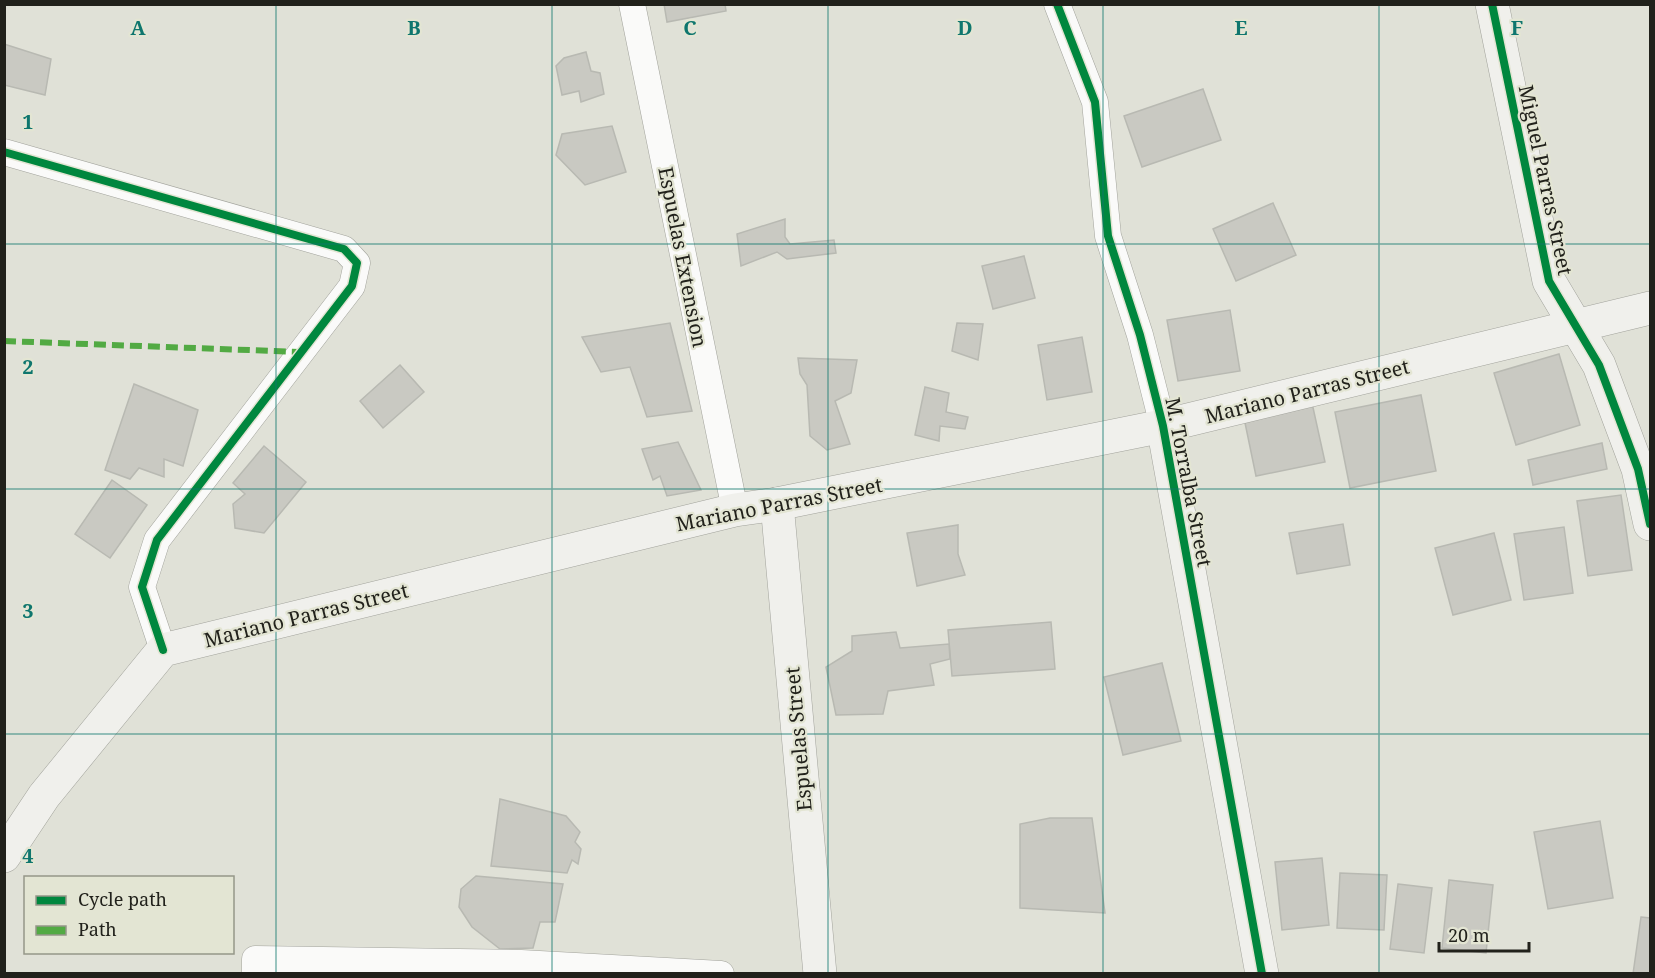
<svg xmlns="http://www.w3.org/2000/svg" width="1655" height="978" viewBox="0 0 1655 978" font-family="'Noto Serif',serif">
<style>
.building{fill:#c9c9c2;stroke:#b8b9b2;stroke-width:1.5}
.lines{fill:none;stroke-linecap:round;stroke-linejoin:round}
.street-casing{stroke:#a2a39c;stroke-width:27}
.secondary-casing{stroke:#a2a39c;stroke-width:34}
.street{stroke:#fafaf9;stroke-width:26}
.secondary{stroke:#f0f0ec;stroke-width:33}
.quiet{stroke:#52aa43;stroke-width:6;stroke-dasharray:12 6;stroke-linecap:butt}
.cycleway-casing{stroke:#e3e5d3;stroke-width:11}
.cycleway{stroke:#00873e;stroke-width:8}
.grid{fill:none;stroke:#0f766e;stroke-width:1.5;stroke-opacity:0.55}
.labels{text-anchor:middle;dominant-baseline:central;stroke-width:4.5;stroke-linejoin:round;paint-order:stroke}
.street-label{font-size:20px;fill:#21211b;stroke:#e3e5d3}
.grid-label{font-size:20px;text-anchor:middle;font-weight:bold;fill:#0f766e;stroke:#e3e5d3;stroke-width:4.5;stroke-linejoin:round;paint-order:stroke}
</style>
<rect width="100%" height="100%" fill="#e0e1d7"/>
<g class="building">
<path d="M664,4H725L726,11L667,22Z"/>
<path d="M4,44L51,59L45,95L4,85Z"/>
<path d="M586,52L591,71L600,73L604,94L581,102L579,91L562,95L556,66L564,58Z"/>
<path d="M1203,89L1221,140L1142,167L1124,116Z"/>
<path d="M612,126L626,172L585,185L556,155L562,134Z"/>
<path d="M1273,203L1296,255L1236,281L1213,229Z"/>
<path d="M785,219V237L790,244L834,240L836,253L787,259L777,252L741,266L737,234Z"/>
<path d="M1024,256L1035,298L993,309L982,266Z"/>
<path d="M1230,310L1240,371L1178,381L1167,320Z"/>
<path d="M670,323L692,411L647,417L630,367L601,372L582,337Z"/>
<path d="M957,323L983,324L978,360L952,351Z"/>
<path d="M1082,337L1092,392L1047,400L1038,345Z"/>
<path d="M1559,354L1580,425L1516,445L1494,373Z"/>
<path d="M798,358L857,360L851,393L835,401L850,444L827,450L810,436L807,385L800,374Z"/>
<path d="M400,365L424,392L383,428L360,401Z"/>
<path d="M134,384L198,410L183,466L164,459V477L139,468L130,479L105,470Z"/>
<path d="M925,387L949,393L946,412L968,417L965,429L940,426L939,441L915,435Z"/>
<path d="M1421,395L1436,471L1350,488L1335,412Z"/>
<path d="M1312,403L1325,462L1256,476L1244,418Z"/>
<path d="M678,442L701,490L667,496L660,476L653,480L642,449Z"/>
<path d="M1602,443L1607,469L1533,485L1528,460Z"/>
<path d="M264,446L306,482L264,533L235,528L233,504L245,494L233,483Z"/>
<path d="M112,480L147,505L110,558L75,534Z"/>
<path d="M1621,495L1632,570L1588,576L1577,501Z"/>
<path d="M1343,524L1350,565L1297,574L1289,533Z"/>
<path d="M958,525V554L965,575L917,586L907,533Z"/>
<path d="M1564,527L1573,593L1524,600L1514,534Z"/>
<path d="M1494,533L1511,600L1453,615L1435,548Z"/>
<path d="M1051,622L1055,669L952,676L948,630Z"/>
<path d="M896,632L900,648L949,644L950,659L930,664L934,685L888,691L883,714L836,715L826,667L852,651V636Z"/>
<path d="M1162,663L1181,741L1123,755L1104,677Z"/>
<path d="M500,799L566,816L580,832L575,842L581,849L578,864L572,860L567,873L491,866Z"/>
<path d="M1050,818H1092L1105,913L1020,908V824Z"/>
<path d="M1600,821L1613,898L1548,909L1534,832Z"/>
<path d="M1322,858L1329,925L1282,930L1275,862Z"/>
<path d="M1340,873L1387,875L1384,930L1337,928Z"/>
<path d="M476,876L563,884L555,922H540L533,948L500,949L472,927L459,907L461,889Z"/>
<path d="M1449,880L1493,885L1486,953L1442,948Z"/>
<path d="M1398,884L1432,888L1424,953L1390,949Z"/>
<path d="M1641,917L1650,918V974H1633Z"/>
</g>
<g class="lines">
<defs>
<g id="street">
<path d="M632,4L735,510"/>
<path d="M1057,4L1095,102L1108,236L1140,335L1163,426"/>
<path d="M4,152L344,249L357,263L352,286L157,540L142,587L163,650"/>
<path d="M255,974V959L521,963L721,974"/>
</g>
<g id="secondary">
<path d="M1492,4L1549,281L1599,365L1638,469L1650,524"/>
<path d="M1163,426L1262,974"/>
<path d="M777,504L820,974"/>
<path d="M4,856L44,796L163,650L735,510L777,504L1163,426L1650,308"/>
</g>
</defs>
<use href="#street" class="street-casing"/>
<use href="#secondary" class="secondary-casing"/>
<use href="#street" class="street"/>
<use href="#secondary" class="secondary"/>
<path class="quiet" d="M4,341L301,352"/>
<defs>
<g id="cycleway">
<path d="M1057,4L1095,102L1108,236L1140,335L1163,426L1262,974"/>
<path d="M1492,4L1549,281L1599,365L1638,469L1650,524"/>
<path d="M4,152L344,249L357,263L352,286L157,540L142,587L163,650"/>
</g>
</defs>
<use href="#cycleway" class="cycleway-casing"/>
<use href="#cycleway" class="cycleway"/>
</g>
<path class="grid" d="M276,4V974M552,4V974M828,4V974M1103,4V974M1379,4V974M4,244H1650M4,489H1650M4,734H1650"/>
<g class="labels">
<g class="street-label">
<text transform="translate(1546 180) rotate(78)">Miguel Parras Street</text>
<text transform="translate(683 257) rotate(79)">Espuelas Extension</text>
<text transform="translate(1307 391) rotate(-14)">Mariano Parras Street</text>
<text transform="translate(1189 482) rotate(79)">M. Torralba Street</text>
<text transform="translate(779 504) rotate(-11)">Mariano Parras Street</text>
<text transform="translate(306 615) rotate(-14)">Mariano Parras Street</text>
<text transform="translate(798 739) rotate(-95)">Espuelas Street</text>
</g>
</g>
<g class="grid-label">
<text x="138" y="35">A</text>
<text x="414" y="35">B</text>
<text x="690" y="35">C</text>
<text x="965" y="35">D</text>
<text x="1241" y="35">E</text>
<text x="1517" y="35">F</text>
<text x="28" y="129">1</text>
<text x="28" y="374">2</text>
<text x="28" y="618">3</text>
<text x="28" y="863">4</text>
</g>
<rect width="1655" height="978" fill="none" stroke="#21211b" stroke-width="12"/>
<rect x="24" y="876" width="210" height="78" fill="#e3e5d3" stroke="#959789" stroke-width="1.5"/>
<rect x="36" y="896" width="30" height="9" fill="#00873e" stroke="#959789" stroke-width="1.5"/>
<text x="78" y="906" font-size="18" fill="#21211b">Cycle path</text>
<rect x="36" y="926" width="30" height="9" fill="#52aa43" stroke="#959789" stroke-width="1.5"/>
<text x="78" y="936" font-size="18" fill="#21211b">Path</text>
<path d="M1439 942v9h90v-9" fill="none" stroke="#21211b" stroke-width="3"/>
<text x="1448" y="942" font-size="18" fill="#21211b" stroke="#e3e5d3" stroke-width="4.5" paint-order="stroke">20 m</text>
</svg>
